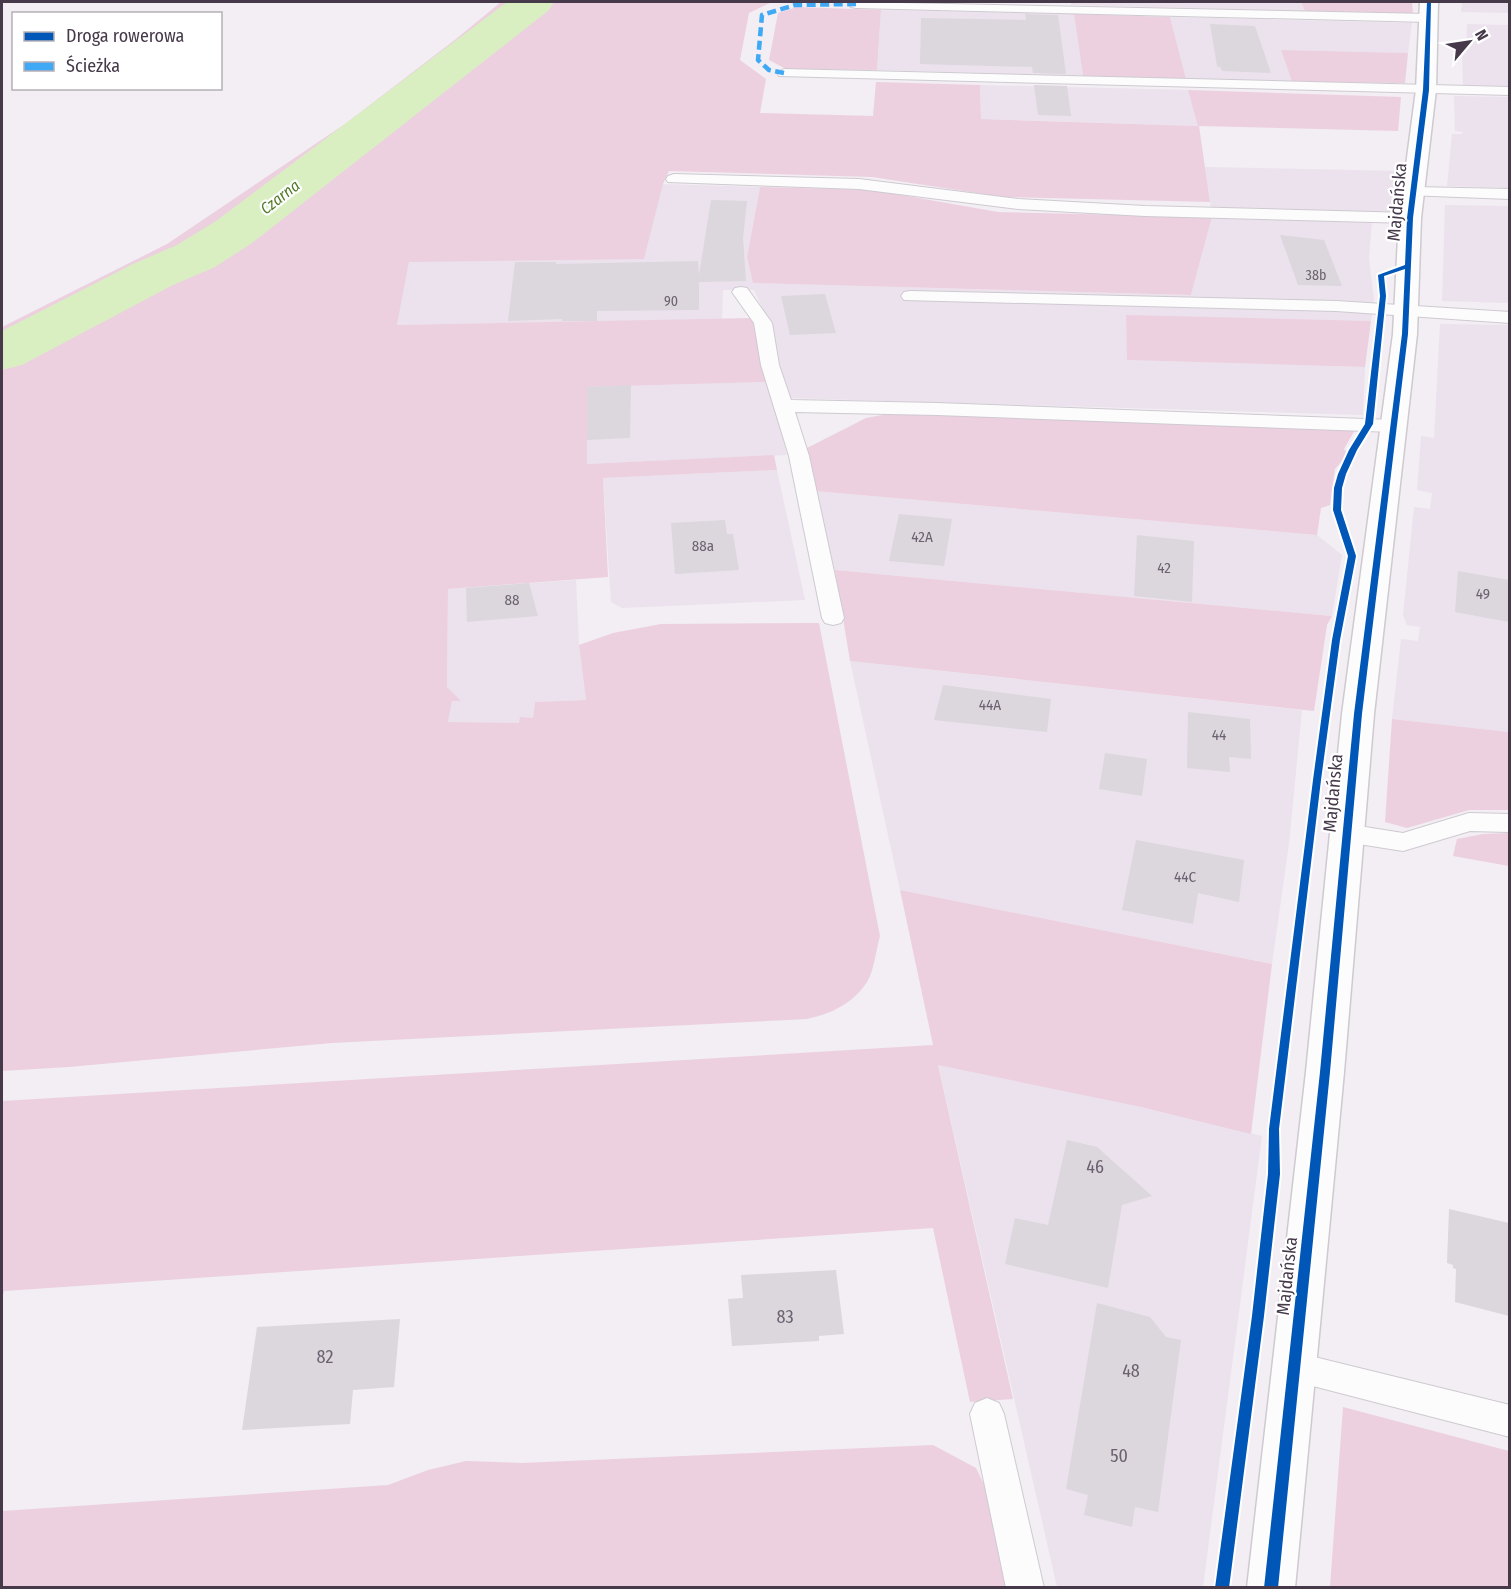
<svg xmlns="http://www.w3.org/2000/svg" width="1511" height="1589" viewBox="0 0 1511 1589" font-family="'Fira Sans Condensed',sans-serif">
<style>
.residential{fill:#ebe2ed}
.green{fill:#ecd0df}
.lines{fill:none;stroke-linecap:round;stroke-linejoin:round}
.river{fill:#d9efc1;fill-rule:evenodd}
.building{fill:#dbd7dd}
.service-casing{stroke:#cecad0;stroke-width:2}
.minor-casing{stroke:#cecad0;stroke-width:3}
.service{fill:#fdfcfd;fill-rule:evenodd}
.minor{fill:#fdfcfd;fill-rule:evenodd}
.quiet{stroke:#3fa9f5;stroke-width:4.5;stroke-dasharray:9 4.5;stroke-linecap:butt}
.cycleway-casing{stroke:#fff;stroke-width:4}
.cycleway{fill:#0057b8;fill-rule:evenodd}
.labels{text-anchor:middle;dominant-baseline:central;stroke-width:4.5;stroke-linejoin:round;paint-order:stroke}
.far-number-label{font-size:14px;fill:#6b6170}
.number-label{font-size:15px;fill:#6b6170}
.far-water-label{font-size:16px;font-style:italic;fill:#517b28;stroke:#fff}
.street-label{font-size:18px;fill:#45394a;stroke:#fff}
.near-number-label{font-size:18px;fill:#6b6170}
</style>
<rect width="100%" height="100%" fill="#f2eef3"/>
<g class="residential">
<path d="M1071,2H1301L1305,11L1071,5Z"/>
<path d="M1462,2H1509V13L1461,12Z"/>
<path d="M881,10L1074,14L1083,76L877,70Z"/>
<path d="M1170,17L1412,23L1408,53L1281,50L1292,82L1186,79Z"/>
<path d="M1467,24L1509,25V86L1463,85L1462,53H1466Z"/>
<path d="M980,85L1188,90L1199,126L981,119Z"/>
<path d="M1454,96L1509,97V188L1447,186L1452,134H1462L1463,132L1455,131Z"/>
<path d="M1205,167L1400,171L1395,212L1211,208Z"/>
<path d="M663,184L760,187L747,257L754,283L1191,295L1212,217L1372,221L1369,258L1374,300L1371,321L1126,316L1128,360L1365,367L1363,415L787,398L767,318L754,290H723L722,319L397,325L409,261L644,258Z"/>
<path d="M1445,205L1509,206V303L1442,301Z"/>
<path d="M1440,324L1509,325V732L1392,719L1401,639L1418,641L1420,627L1407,625L1403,615L1414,507L1430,509L1432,493L1417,490L1421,436L1434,438Z"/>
<path d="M766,382L773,399L787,455L587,464V387Z"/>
<path d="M777,470L805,600L622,608L611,602L603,478Z"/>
<path d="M814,491L1317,535L1342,555L1332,616L835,570Z"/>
<path d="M576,580L579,645L586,700L535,702L533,718L519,723L448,722L452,701H460L447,688L448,589Z"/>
<path d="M850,661L1302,710L1289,844L1272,964L900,890Z"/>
<path d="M938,1064L1141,1107L1262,1136L1203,1587H1057Z"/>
</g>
<g class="green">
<path d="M501,2H772L749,13L740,60L766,79L760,113L873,116L876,82L980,85L981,119L1198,126L1188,90L1401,97L1398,131L1199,126L1210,202L1003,197L872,177L669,171L663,184L644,259L409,262L397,325L752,318L766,382L587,387V464L774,455L777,470L603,478L608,577L448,589L447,687L461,701H452L448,722L519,723L520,717L533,718L535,702L586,700L579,645L613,633L661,624L819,623L880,936C876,950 874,971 867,982C853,1004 830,1014 807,1019L332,1043L69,1067L2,1071V327L167,244L345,124L456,39Z"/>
<path d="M1301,2H1412L1413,14L1305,11Z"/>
<path d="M797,7L881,10L877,70L786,69L769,60L778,13Z"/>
<path d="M1074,14L1170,17L1186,79L1083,76Z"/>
<path d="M1281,50L1408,53L1405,83L1292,82Z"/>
<path d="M760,187L873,190L998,212L1212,217L1191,295L753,283L747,257Z"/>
<path d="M1126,315L1371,321L1365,367L1127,360Z"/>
<path d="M893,413L1356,428L1344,449L1348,454L1335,469L1330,505L1321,508L1317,535L814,491L807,448L866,418Z"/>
<path d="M835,570L1332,616L1327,625L1314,711L850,661Z"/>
<path d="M1392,719L1509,732V810H1469L1407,828L1385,822Z"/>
<path d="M1509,833V866L1453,856L1457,839L1483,834Z"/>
<path d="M900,890L1272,964L1251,1134L1141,1107L938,1065L1013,1399L970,1402L933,1228L4,1291L2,1300V1101L933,1045Z"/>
<path d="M1343,1407L1509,1451V1587H1330Z"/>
<path d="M933,1445L976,1468L987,1491L1007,1588H2V1511L388,1485L428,1470L466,1461L522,1463Z"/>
</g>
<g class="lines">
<path class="river" d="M507,2H554L548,11L252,243L215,267L171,286L22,365L2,370V331L133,264L177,245L216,221Z"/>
</g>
<g class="building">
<path d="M1025,14L1058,15L1066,74L1033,73L1032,67L920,64L921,18L1026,20Z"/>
<path d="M1210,24L1255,26L1271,73L1222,71L1221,68L1217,66Z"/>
<path d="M1034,85L1067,86L1071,116L1038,115Z"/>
<path d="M711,200L747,201L743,238L746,281L699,282V310L597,311V321H562V319L508,321L515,262H556V264L698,261L699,275Z"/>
<path d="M1280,235L1324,240L1342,286L1298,285Z"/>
<path d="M825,294L836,333L790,335L781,296Z"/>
<path d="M631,385L630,438L587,440V387Z"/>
<path d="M899,514L952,519L944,566L889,561Z"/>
<path d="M725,520L727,534H733L739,570L675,574L671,523Z"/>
<path d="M1137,535L1194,541L1192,602L1134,596Z"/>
<path d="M1458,571L1509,580V622L1455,612Z"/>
<path d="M529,583L538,616L467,622L466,588Z"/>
<path d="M943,685L1051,699L1047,732L934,720Z"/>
<path d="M1188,712L1250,719L1251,759L1229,757L1230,772L1187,768Z"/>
<path d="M1105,753L1147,759L1142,796L1099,789Z"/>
<path d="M1136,840L1244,860L1239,902L1198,893L1193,924L1122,910Z"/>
<path d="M1067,1140L1097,1147L1152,1196L1122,1205L1108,1288L1005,1264L1015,1218L1048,1225Z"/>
<path d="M1449,1209L1509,1223V1316L1455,1302L1456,1269L1453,1268V1265L1447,1263Z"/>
<path d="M836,1270L844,1334L819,1336V1341L732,1346L728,1299L743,1298L741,1275Z"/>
<path d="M1097,1303L1150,1317L1166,1337L1181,1340L1158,1512L1135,1507L1132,1527L1084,1515L1088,1495L1066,1489Z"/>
<path d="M400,1319L394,1387L353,1390L350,1424L242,1430L257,1327Z"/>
</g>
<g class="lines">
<defs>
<g id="service">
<path d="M851,2L1429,14L1436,18L1429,22L856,8L851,7L849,4Z"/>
<path d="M784,69L1510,87V95L779,76L777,73Z"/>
<path d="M674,174L859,179L1018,199L1145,206L1410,213L1418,218L1410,223L1145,216L1018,209L859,189L668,182L666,179L668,176Z"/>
<path d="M1413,187L1510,189V199L1407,195L1405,192Z"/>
<path d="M741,287L747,288L772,323L779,365L791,400L937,403L1393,420L1400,422L1403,426L1400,430L1393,432L937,415L795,412L809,456L844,618L841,623L833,625L825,623L822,618L789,456L761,365L754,323L732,292L735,288Z"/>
<path d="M910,291L1336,301L1510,312V323L1336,311L904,300L901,296L904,292Z"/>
<path d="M1469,813L1510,814V832L1470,831L1403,851L1346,842L1337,839L1333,833L1337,827L1346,824L1403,833Z"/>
<path d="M1294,1352L1510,1405V1437L1282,1378L1277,1367L1282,1356Z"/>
<path d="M987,1398L999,1403L1004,1414L1044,1588H1006L970,1414L975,1403Z"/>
</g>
<path id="minor" d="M1420,2H1438L1436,90L1421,218L1417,334L1374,714L1344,1072L1295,1588H1247L1306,1072L1342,714L1393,334L1399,218L1416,90Z"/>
</defs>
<use href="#service" class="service-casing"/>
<use href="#minor" class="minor-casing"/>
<use href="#service" class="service"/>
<use href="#minor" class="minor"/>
<path class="quiet" d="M784,73L769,70L758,60L762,15L795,5L856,4"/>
<defs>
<path id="cycleway" d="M1427,2H1431L1429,90L1413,218L1408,334L1362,714L1330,1072L1278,1588H1264L1320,1072L1354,714L1402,334L1405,269L1384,276L1386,296L1373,424L1357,450L1346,474L1342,488L1341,510L1356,556L1340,640L1321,780L1279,1129L1280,1174L1264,1316L1229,1588H1215L1252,1316L1268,1174L1269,1129L1313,780L1332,640L1348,556L1333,510L1334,488L1338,474L1349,450L1365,424L1380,296L1378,275L1405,265L1407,218L1423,90Z"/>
</defs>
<use href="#cycleway" class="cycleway-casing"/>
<use href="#cycleway" class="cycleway"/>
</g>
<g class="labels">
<g class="far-number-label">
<text x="1316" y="275">38b</text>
<text x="671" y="301">90</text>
</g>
<g class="number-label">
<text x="922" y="537">42A</text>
<text x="703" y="546">88a</text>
<text x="1164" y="568">42</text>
<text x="1483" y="594">49</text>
<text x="512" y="600">88</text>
<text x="990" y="705">44A</text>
<text x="1219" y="735">44</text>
<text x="1185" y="877">44C</text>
</g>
<g class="far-water-label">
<text transform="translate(280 197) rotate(-38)">Czarna</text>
</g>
<g class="street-label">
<text transform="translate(1397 202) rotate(-85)">Majdańska</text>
<text transform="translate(1333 793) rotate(-85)">Majdańska</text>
<text transform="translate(1287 1276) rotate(-84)">Majdańska</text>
</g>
<g class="near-number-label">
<text x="1095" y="1167">46</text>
<text x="785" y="1317">83</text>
<text x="325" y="1357">82</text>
<text x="1131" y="1371">48</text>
<text x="1119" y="1456">50</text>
</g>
</g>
<rect width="1511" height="1589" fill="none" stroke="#45394a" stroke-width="6"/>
<rect x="12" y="12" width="210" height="78" fill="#ffffff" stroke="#b5b0b7" stroke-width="1.5"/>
<rect x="24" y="32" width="30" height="9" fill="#0057b8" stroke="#b5b0b7" stroke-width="1.5"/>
<text x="66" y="42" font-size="18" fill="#45394a">Droga rowerowa</text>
<rect x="24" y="62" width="30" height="9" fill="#3fa9f5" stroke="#b5b0b7" stroke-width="1.5"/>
<text x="66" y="72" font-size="18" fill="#45394a">Ścieżka</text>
<g transform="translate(1469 42) rotate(61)" stroke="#ffffff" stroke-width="4.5" paint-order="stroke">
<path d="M0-4.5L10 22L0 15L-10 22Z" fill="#45394a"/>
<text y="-9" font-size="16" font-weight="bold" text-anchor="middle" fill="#45394a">N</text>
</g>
</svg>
